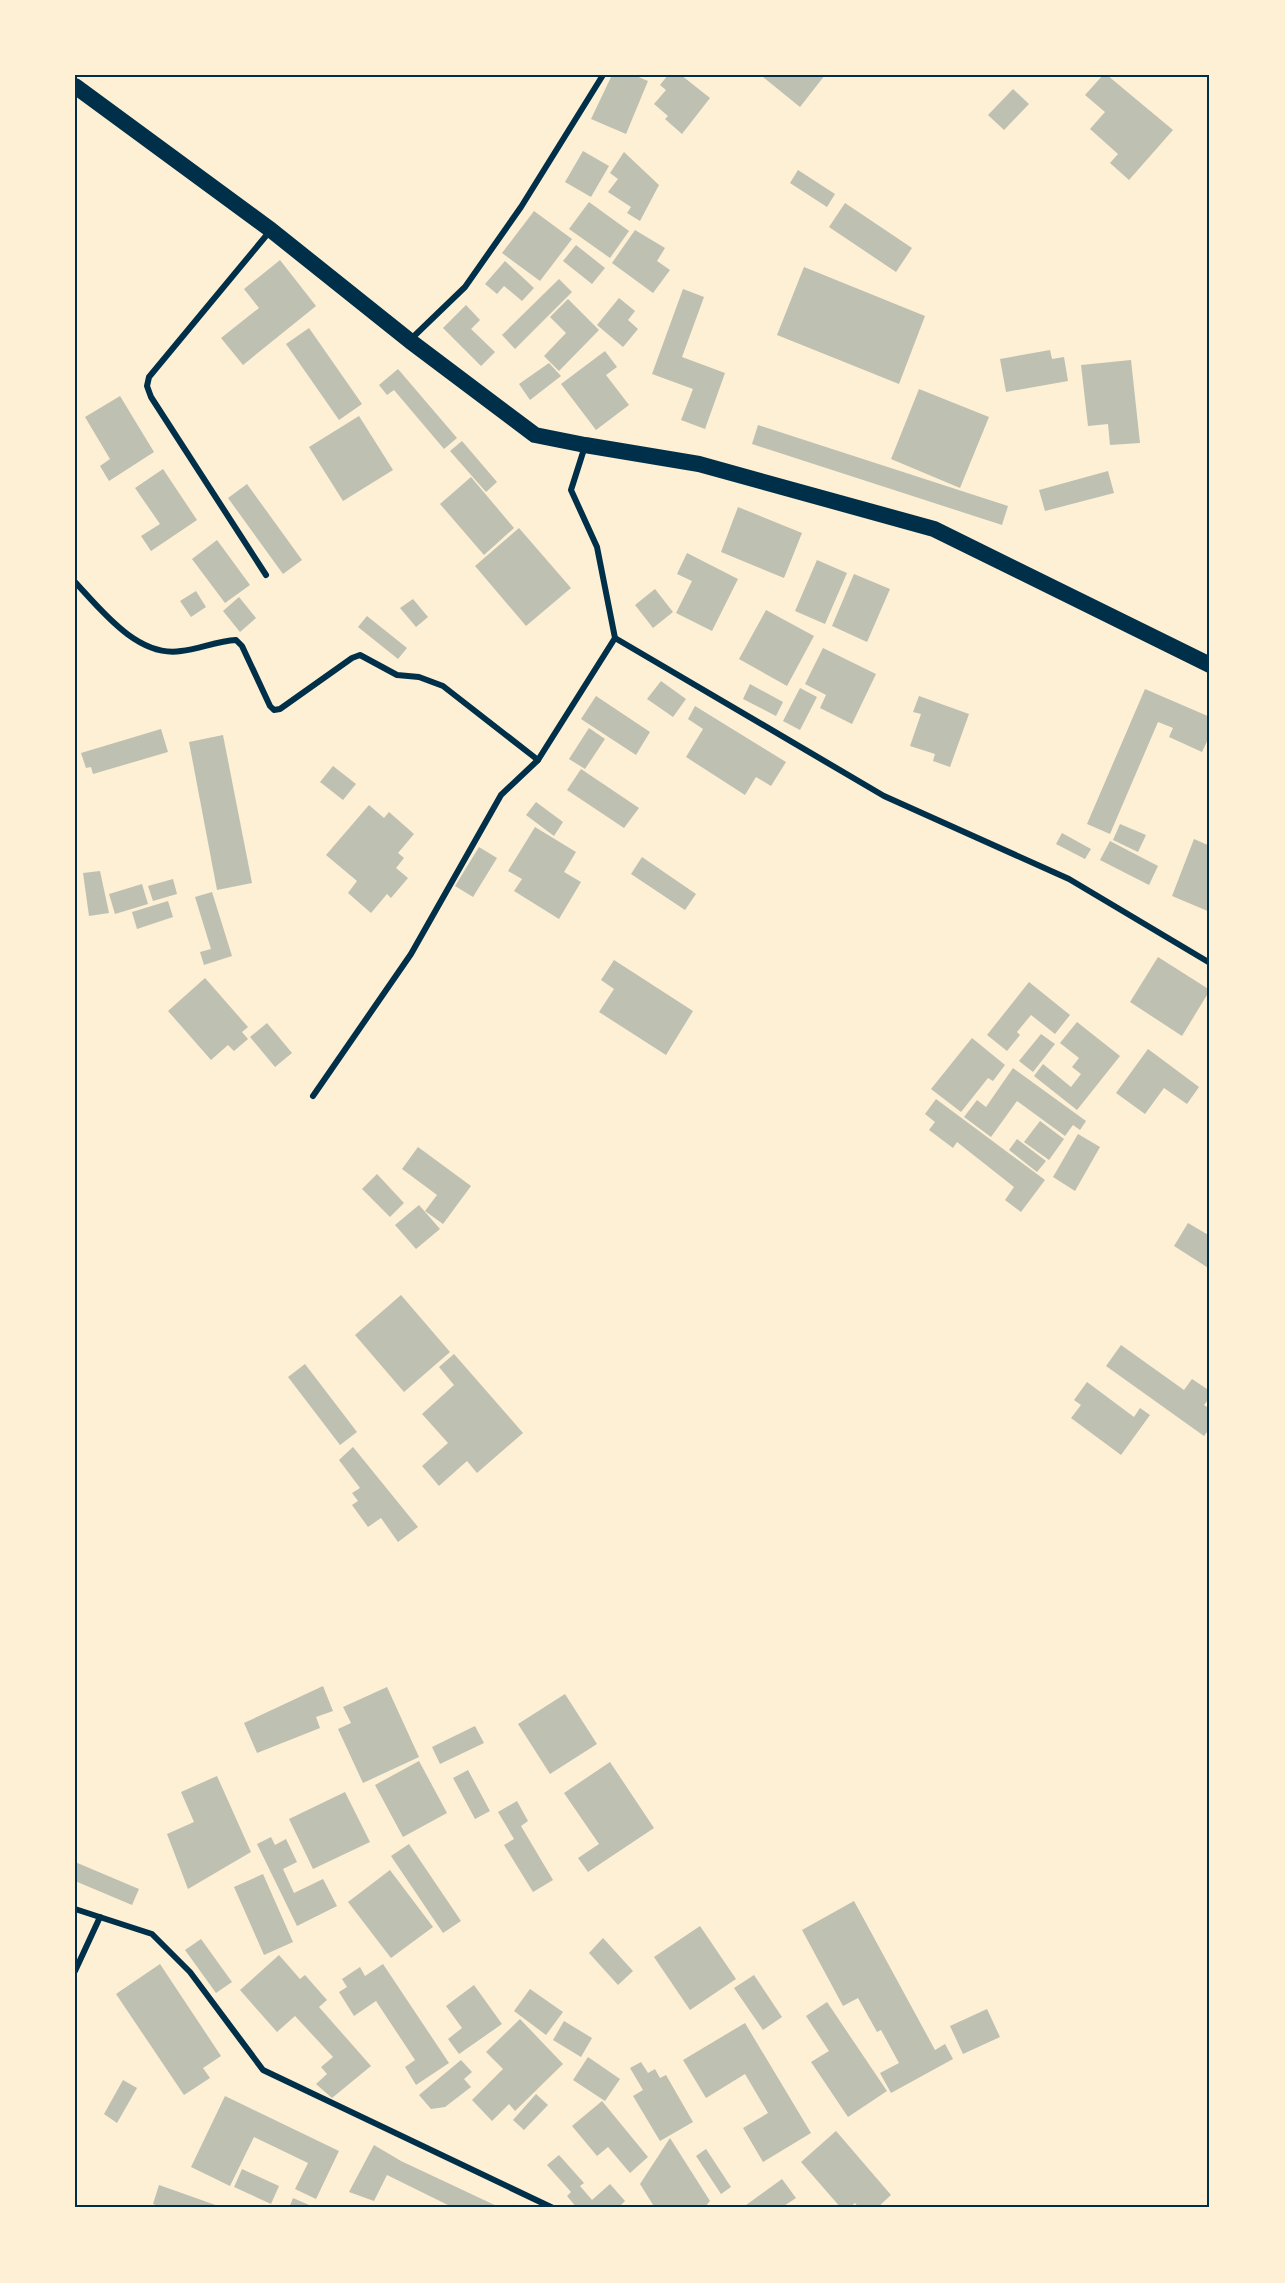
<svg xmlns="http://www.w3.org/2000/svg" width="1285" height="2283" viewBox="0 0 1285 2283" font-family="Lora,serif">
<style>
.building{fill:#bec0b2}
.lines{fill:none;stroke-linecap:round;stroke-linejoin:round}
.minor{stroke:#003049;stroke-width:6}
.trunk{stroke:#003049;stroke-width:16}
.neatline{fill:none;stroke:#003049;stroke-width:2}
</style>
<rect width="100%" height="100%" fill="#fdf0d5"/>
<g class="building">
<path d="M612,75H634L648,81L626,134L591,119Z"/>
<path d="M668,75H681L710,98L682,134L665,119L668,116L654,104L666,90L660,85Z"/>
<path d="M765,75H825L800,107L763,77Z"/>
<path d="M1103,75H1107L1173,130L1129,180L1110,163L1118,154L1090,129L1105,112L1085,95Z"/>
<path d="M1013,89L1029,104L1004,130L988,115Z"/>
<path d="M583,151L609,166L591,197L565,182Z"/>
<path d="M624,152L659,185L640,221L627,213L631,207L608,192L618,179L610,173Z"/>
<path d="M798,170L835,194L827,207L790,183Z"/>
<path d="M589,202L629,231L610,258L569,229Z"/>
<path d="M845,203L912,248L896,272L829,227Z"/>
<path d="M534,211L572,239L540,281L502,253Z"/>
<path d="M635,230L665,248L657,261L670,270L653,293L612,263Z"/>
<path d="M576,245L605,268L592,284L563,261Z"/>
<path d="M280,260L316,306L243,365L221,338L259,308L244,289Z"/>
<path d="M505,261L534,288L522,301L504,286L497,294L485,284Z"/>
<path d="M804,267L925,316L899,384L777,335Z"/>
<path d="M559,279L572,292L515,349L502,335Z"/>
<path d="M683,289L704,297L682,357L725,373L705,429L681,420L693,389L652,374Z"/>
<path d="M619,298L635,311L628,320L638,329L623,347L597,325Z"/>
<path d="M568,299L599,330L559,371L544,356L566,333L550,317Z"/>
<path d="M466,305L480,320L471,329L495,352L481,366L443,328Z"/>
<path d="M309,328L362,404L339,420L286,344Z"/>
<path d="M1050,350L1052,359L1064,357L1068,381L1006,392L1000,359Z"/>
<path d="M605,351L617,367L606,375L629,405L596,430L561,384Z"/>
<path d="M1131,360L1140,443L1110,445L1108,424L1088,426L1081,365Z"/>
<path d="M549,363L561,376L530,400L519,384Z"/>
<path d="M398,369L457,438L444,449L394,390L387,395L379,385Z"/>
<path d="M919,389L989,417L960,488L891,459Z"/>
<path d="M120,396L154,452L109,481L100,466L110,459L85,417Z"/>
<path d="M359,416L393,470L343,501L309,447Z"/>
<path d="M758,425L1008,506L1002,525L752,444Z"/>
<path d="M462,441L497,482L486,492L450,451Z"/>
<path d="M163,469L197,520L151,551L141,536L160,524L135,488Z"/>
<path d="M1108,471L1114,493L1045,511L1039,490Z"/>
<path d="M471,477L514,528L484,555L440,504Z"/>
<path d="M247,484L302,560L283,574L228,498Z"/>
<path d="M738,507L802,533L784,578L721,552Z"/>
<path d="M519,528L571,588L526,626L475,566Z"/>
<path d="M217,540L250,585L225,603L192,559Z"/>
<path d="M687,553L738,579L712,631L676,613L692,581L677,574Z"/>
<path d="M817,560L847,573L825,624L795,611Z"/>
<path d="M854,574L890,589L867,642L832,626Z"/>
<path d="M655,589L673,612L653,628L635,605Z"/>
<path d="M196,591L206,607L191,617L180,601Z"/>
<path d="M239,597L256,618L240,632L223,611Z"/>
<path d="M413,599L428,617L416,627L400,608Z"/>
<path d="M766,610L814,636L787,686L739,659Z"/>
<path d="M367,616L407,648L398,659L358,627Z"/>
<path d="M823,648L876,674L852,724L820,708L826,695L805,684Z"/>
<path d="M661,681L686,699L673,717L647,699Z"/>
<path d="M750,684L783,702L776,716L743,699Z"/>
<path d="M800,688L817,697L800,730L783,721Z"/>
<path d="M1145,689L1210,717V735L1202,752L1169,737L1173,728L1158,722L1110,834L1087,824Z"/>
<path d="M596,696L650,732L636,755L581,719Z"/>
<path d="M919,696L969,714L950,767L933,761L935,754L910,746L921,714L913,712Z"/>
<path d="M695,706L786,762L771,786L756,777L745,795L686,757L703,729L688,719Z"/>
<path d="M589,728L605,739L585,769L569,759Z"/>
<path d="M161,729L168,752L93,774L91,767L86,768L81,753Z"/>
<path d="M223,735L252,883L217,890L189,742Z"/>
<path d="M333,766L356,784L343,800L320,782Z"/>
<path d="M581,769L639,808L624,828L567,790Z"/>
<path d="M536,802L563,822L554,836L526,815Z"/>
<path d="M369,805L384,818L389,812L414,834L398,853L404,858L396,868L408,878L391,898L387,894L371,913L348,893L357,881L326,855Z"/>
<path d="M1120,824L1146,835L1138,852L1113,840Z"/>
<path d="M535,827L576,852L564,872L581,882L559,919L514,891L522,879L508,871Z"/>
<path d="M1062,833L1091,849L1085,859L1056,844Z"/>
<path d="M1194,839L1210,846V912L1172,896Z"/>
<path d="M1110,841L1158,866L1149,885L1100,860Z"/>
<path d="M479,847L497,858L473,897L455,886Z"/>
<path d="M642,857L696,894L685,910L631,874Z"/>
<path d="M100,871L109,913L89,916L83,873Z"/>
<path d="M173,879L177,894L153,901L148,886Z"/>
<path d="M142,884L148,904L115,914L109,894Z"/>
<path d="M212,892L232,956L204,965L200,952L211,949L195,897Z"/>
<path d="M168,901L173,917L137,929L132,912Z"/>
<path d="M1158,957L1210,990L1182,1036L1130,1002Z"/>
<path d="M614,960L693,1011L666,1055L599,1012L614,989L601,980Z"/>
<path d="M205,978L248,1027L242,1032L248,1039L234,1051L228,1045L211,1060L168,1011Z"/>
<path d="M1029,982L1070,1015L1055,1034L1031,1015L1017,1032L1020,1035L1007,1051L987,1035Z"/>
<path d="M1077,1022L1120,1056L1077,1110L1034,1076L1043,1064L1071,1087L1081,1074L1072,1067L1079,1058L1060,1043Z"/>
<path d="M267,1023L292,1053L275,1067L250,1037Z"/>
<path d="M1041,1034L1055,1044L1033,1072L1019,1061Z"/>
<path d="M972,1038L1005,1065L993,1081L988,1078L961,1112L931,1089Z"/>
<path d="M1148,1049L1199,1087L1187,1104L1164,1088L1145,1114L1116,1093Z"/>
<path d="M1013,1068L1086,1121L1080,1130L1073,1125L1065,1136L1017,1101L991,1137L964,1117L977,1100L986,1107Z"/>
<path d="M936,1099L1045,1180L1021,1212L1005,1200L1014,1187L957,1142L953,1148L929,1130L935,1122L925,1114Z"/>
<path d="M1040,1121L1064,1139L1049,1160L1024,1142Z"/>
<path d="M1078,1134L1100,1147L1075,1191L1053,1177Z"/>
<path d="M1017,1139L1046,1161L1037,1172L1009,1150Z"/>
<path d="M418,1147L471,1186L443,1224L425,1211L437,1195L402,1169Z"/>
<path d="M377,1174L404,1203L390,1217L362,1189Z"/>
<path d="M419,1205L440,1229L416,1249L395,1225Z"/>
<path d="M1188,1223L1210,1236V1269L1174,1246Z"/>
<path d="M401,1295L450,1352L404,1392L355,1335Z"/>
<path d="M1121,1345L1184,1390L1192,1379L1210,1391V1397L1204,1405L1210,1409V1428L1204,1436L1106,1366Z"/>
<path d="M454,1354L523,1433L477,1473L467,1461L439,1486L422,1466L448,1443L422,1414L454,1385L439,1367Z"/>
<path d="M305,1364L357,1432L340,1445L288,1377Z"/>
<path d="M1087,1382L1134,1417L1140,1408L1150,1415L1121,1455L1071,1418L1081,1405L1074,1400Z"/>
<path d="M353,1447L418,1527L398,1542L381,1518L368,1527L352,1505L358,1501L352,1493L360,1488L339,1460Z"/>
<path d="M323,1686L333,1711L316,1717L320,1728L257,1753L244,1723Z"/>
<path d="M387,1687L419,1757L363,1783L338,1729L351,1723L343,1707Z"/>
<path d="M565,1694L597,1744L550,1774L518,1724Z"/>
<path d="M475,1726L484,1743L440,1764L432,1747Z"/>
<path d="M419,1761L447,1813L403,1837L375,1785Z"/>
<path d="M610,1762L654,1828L588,1872L578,1858L599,1844L564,1793Z"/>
<path d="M468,1770L490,1811L475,1819L453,1778Z"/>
<path d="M217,1776L251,1852L188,1889L167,1834L194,1822L181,1792Z"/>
<path d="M345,1792L370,1842L313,1869L289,1819Z"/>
<path d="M517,1801L528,1821L521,1826L553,1880L533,1892L504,1845L514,1839L498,1812Z"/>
<path d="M271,1837L275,1845L286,1839L297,1862L283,1869L294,1893L323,1879L337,1906L297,1926L257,1844Z"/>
<path d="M409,1844L461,1921L443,1933L391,1856Z"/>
<path d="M75,1862L139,1889L132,1905L75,1881Z"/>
<path d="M390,1870L433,1927L391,1958L348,1902Z"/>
<path d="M263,1874L293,1942L264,1955L234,1887Z"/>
<path d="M854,1901L935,2050L945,2044L953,2059L891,2093L880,2073L899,2063L881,2030L877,2032L858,1998L843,2006L802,1930Z"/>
<path d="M700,1926L736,1979L690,2010L654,1957Z"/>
<path d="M603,1938L633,1971L618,1985L589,1953Z"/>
<path d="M201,1939L232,1982L216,1993L185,1950Z"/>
<path d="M279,1955L300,1979L305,1975L327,2000L319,2007L371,2066L332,2098L316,2084L327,2074L321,2067L333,2057L295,2016L277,2032L240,1990Z"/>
<path d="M160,1964L221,2056L203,2068L210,2078L184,2095L116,1994Z"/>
<path d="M383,1964L449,2063L416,2085L405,2067L415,2060L376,2001L354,2016L339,1992L347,1987L342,1979L360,1967L365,1976Z"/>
<path d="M754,1975L782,2017L763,2030L734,1988Z"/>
<path d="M474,1985L502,2024L459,2054L448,2039L462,2028L446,2006Z"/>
<path d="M530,1989L563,2012L546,2035L514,2011Z"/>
<path d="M827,2002L887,2091L848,2117L811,2062L829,2051L806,2016Z"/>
<path d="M987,2009L1000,2037L963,2054L950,2026Z"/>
<path d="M520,2019L563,2064L515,2111L509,2104L492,2121L472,2100L503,2069L486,2052Z"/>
<path d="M564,2021L592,2038L581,2057L553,2040Z"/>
<path d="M745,2023L811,2133L763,2162L743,2128L768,2113L745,2074L706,2098L683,2060Z"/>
<path d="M588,2057L620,2079L605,2101L573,2080Z"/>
<path d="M461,2060L472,2072L464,2079L471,2087L445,2107L431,2109L419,2095Z"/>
<path d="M641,2062L648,2073L655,2069L660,2078L666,2075L693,2122L660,2141L633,2096L643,2090L630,2068Z"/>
<path d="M123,2080L137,2088L117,2123L104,2114Z"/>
<path d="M536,2094L548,2105L524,2130L513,2120Z"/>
<path d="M225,2096L339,2151L316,2199L295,2189L308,2163L254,2137L230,2186L191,2167Z"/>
<path d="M602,2101L648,2157L630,2173L608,2147L597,2156L572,2126Z"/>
<path d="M836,2131L891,2195L877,2208H859L855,2203L849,2208H841L801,2162Z"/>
<path d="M670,2138L710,2201L704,2208H655L640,2184Z"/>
<path d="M374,2145L401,2161L501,2208H454L387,2175L374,2201L349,2192Z"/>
<path d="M706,2149L731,2187L721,2194L696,2156Z"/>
<path d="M559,2155L584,2183L580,2186L592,2200L610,2184L625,2201L618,2208H577L567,2196L571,2192L547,2165Z"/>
<path d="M242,2169L279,2186L271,2204L234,2187Z"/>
<path d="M782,2179L796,2198L781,2208H742Z"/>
<path d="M159,2185L224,2208H164L153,2204Z"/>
<path d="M293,2198L316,2208H289Z"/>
</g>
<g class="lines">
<g class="minor">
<path d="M410,340L465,287L521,207L603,75"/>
<path d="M266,575L151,397L147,386L149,377L270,231"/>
<path d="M75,582C101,610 138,658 181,651C199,649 217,641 236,640L242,646L270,706L274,710L280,709L352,658L360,655L397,675L419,677L443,686L538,760"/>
<path d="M615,638L884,796L1069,879L1210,963"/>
<path d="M313,1096L411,954L501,795L538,760L615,638L597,547L571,490L585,446"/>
<path d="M75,1909L152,1934L190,1972L263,2070L553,2208"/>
<path d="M75,1971L100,1917"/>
</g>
<path class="trunk" d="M75,86L271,230L410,341L535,435L585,445L699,464L934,529L1210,665"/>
</g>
<rect width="1285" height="2283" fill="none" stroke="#fdf0d5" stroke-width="153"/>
<rect x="76" y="76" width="1132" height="2130" class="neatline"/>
</svg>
